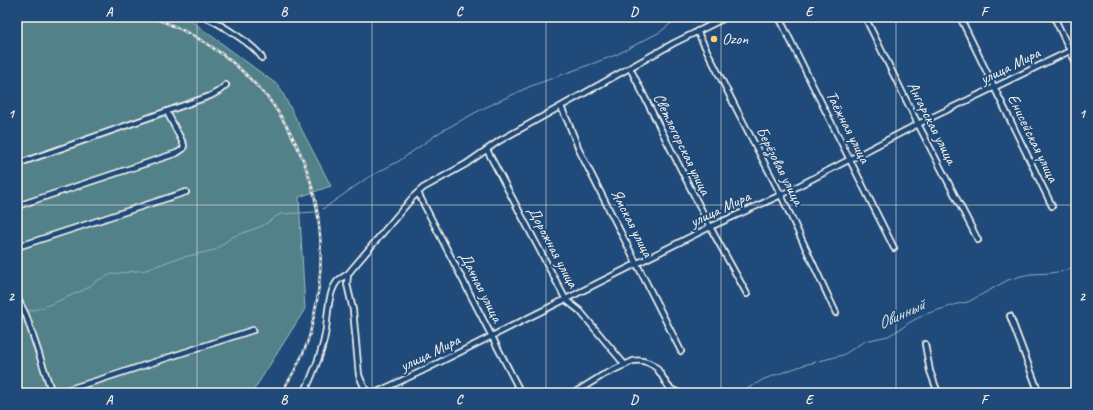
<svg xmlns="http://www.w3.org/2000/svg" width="1093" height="410" viewBox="0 0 1093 410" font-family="Caveat,sans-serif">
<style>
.green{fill:#52818a;stroke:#a3b9b9}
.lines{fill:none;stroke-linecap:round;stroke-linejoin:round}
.stream{stroke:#96adc2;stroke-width:1}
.street-casing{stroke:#f4f1e8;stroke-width:8}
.street{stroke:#1f4a7a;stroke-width:4.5}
.rail-casing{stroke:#f4f1e8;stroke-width:2.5}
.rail{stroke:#1f4a7a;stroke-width:1;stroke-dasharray:3;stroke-linecap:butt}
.grid{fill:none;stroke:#f4f1e8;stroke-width:1;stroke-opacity:0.55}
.poi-dot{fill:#ffd166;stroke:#1f4a7a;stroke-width:1.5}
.labels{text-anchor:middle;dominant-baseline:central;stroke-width:4;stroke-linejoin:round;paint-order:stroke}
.poi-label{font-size:16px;fill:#f4f1e8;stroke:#1f4a7a;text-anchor:start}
.street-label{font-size:16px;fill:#f4f1e8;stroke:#1f4a7a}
.water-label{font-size:17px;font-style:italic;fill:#dde0df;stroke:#1f4a7a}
.neatline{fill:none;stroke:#f4f1e8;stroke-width:1.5}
.grid-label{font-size:13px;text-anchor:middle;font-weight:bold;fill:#f4f1e8}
</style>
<rect width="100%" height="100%" fill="#1f4a7a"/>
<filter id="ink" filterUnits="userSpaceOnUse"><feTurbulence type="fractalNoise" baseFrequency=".025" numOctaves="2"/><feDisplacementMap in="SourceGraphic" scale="8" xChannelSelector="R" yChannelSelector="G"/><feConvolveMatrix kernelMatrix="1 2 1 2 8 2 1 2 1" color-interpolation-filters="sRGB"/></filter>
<g filter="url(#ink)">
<path class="green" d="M17,17H186L279,86L331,186L299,197L305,309L252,393H17Z"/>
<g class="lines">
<g class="stream">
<path d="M323,209L367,178L399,161L440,132L482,109L531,86L616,55L660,32L679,17"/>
<path d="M28,311L42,308L88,288L96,281L112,274L146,270L175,259L215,250L232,237L262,226L280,214L315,212"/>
<path d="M17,314L22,313"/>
<path d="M740,393L764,379L804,365L843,355L865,341L888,336L902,328L910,322L926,314L957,304L968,302L1008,280L1021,276L1031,274L1051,273L1063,271L1076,266"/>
</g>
<defs>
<g id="street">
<path d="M204,17C218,22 256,46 262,58"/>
<path d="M779,17L808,76L894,248"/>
<path d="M865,17L918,124L978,240"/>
<path d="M960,17L1052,206"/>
<path d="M1054,17L1076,63"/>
<path d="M697,31L738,112L781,195L836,313"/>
<path d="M630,68L710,227L747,294"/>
<path d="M561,107L568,122L580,152L681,351"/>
<path d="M487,150L566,300L580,311L625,365"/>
<path d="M17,164L210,96L219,91L226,85"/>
<path d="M418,193L521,393"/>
<path d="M17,206L177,153L183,149L184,145L167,112"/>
<path d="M17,247L186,192"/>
<path d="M1075,292L1076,295"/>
<path d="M17,297L26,315L52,393"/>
<path d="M1010,316L1039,393"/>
<path d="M925,344L930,371L938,393"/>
<path d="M56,393L99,380L253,330"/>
<path d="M304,393C312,377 322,352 325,335C328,320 327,296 336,283C338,279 344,277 348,274"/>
<path d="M367,393L361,380L359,375L353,310L347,284L348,274L352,269L413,197L423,188L466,164L499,141L674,43L727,17"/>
<path d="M375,393L420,372L710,227L781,195L918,124L1076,48"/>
<path d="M574,393L603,375L633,361C644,359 655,364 660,373C663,377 665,382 668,386C671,390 675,391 679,393"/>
</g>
</defs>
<use href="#street" class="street-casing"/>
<use href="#street" class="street"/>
<defs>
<path id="rail" d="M151,17C191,31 228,54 256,85C260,90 265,94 269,99C283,118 295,139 304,162C323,211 325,265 314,316C312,323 311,330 309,337C303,357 292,376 281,393"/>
</defs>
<use href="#rail" class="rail-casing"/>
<use href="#rail" class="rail"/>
</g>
</g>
<path class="grid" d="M197,17V393M372,17V393M546,17V393M721,17V393M896,17V393M17,205H1076"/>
<circle class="poi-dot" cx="714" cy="39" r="4"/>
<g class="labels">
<g class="poi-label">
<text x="722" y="39">Ozon</text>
</g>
<g class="street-label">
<text transform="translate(1010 66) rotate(-26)">улица Мира</text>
<text transform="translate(932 123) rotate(63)">Ангарская улица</text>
<text transform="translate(848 127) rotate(63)">Таёжная улица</text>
<text transform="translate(1033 138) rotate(64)">Енисейская улица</text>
<text transform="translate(682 144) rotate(64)">Светлогорская улица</text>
<text transform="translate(780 166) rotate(63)">Берёзовая улица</text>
<text transform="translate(720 209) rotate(-25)">улица Мира</text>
<text transform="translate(632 223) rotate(63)">Ямская улица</text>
<text transform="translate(553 247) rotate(62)">Дорожная улица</text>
<text transform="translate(481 287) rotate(63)">Дачная улица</text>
<text transform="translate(430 353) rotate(-26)">улица Мира</text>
</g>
<g class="water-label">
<text transform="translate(901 314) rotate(-25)">Овинный</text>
</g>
</g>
<rect width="1093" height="410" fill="none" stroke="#1f4a7a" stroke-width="44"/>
<rect x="22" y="22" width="1049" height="366" class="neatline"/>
<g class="grid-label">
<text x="109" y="16">A</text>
<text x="284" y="16">B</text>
<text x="459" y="16">C</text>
<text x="634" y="16">D</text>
<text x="809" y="16">E</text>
<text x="984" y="16">F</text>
<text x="11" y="118">1</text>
<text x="1082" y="118">1</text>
<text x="11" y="301">2</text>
<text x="1082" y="301">2</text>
<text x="109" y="404">A</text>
<text x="284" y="404">B</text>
<text x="459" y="404">C</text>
<text x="634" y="404">D</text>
<text x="809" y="404">E</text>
<text x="984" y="404">F</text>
</g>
</svg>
